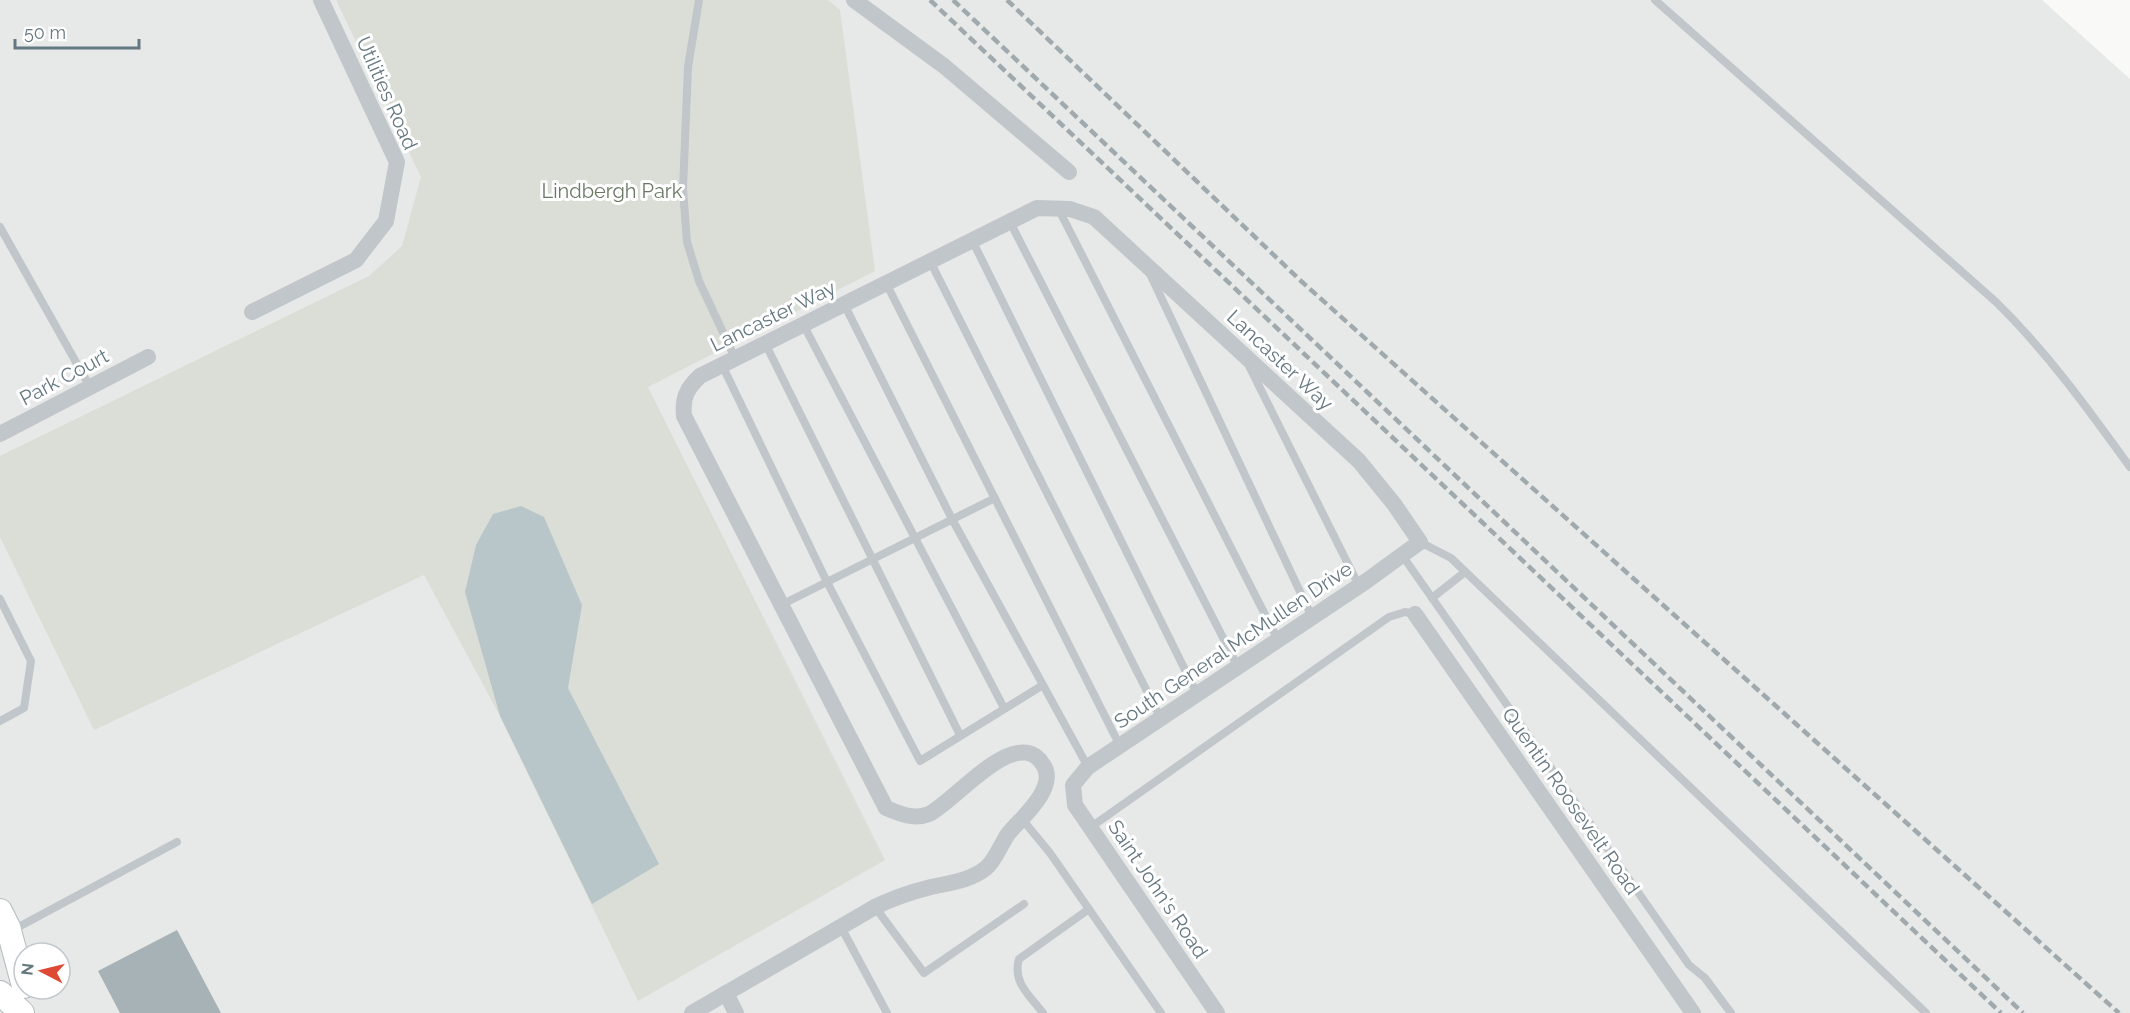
<svg xmlns="http://www.w3.org/2000/svg" width="2130" height="1013" viewBox="0 0 2130 1013" font-family="Raleway,sans-serif">
<style>
.built{fill:#e7e9e8;fill-rule:evenodd}
.green{fill:#daded6}
.water{fill:#b8c6c9}
.building{fill:#a7b2b6}
.lines{fill:none;stroke-linecap:round;stroke-linejoin:round}
.secondary-casing{stroke:#b3babd;stroke-width:26}
.service{stroke:#c0c6c9;stroke-width:8}
.minor{stroke:#c0c6c9;stroke-width:16}
.secondary{stroke:#fff;stroke-width:24}
.rail{stroke:#a0a9ad;stroke-width:4.5;stroke-dasharray:9 4.5;stroke-linecap:butt}
.labels{text-anchor:middle;dominant-baseline:central;stroke-width:6;stroke-linejoin:round;paint-order:stroke}
.street-label{font-size:20px;fill:#657881;stroke:#fff}
.park-label{font-size:20px;fill:#6a7964;stroke:#fff}
</style>
<rect width="100%" height="100%" fill="#f9f9f7"/>
<path class="built" d="M0,0H2042L2130,79V1013H0ZM24,953H60V989H24Z"/>
<path class="green" d="M336,0H828L840,10L875,271L648,387L885,860L638,1001L500,716L424,575L94,730L0,537V456L369,276L402,246L421,177Z"/>
<path class="water" d="M521,506L544,517L582,605L568,688L659,864L592,904L500,716L465,592L476,545L493,514Z"/>
<path class="building" d="M177,930L221,1013H120L98,971Z"/>
<g class="lines">
<defs>
<g id="secondary">
<path d="M0,911L8,927L24,986"/>
<path d="M0,993L22,1013"/>
</g>
</defs>
<use href="#secondary" class="secondary-casing"/>
<g class="service">
<path d="M699,0L688,67L683,189L687,242L699,281L735,358"/>
<path d="M1655,0L1996,302C2047,352 2088,409 2130,467"/>
<path d="M1058,208L1278,640"/>
<path d="M1010,222L1238,667"/>
<path d="M0,227L90,387"/>
<path d="M972,240L1197,694"/>
<path d="M930,261L1161,719"/>
<path d="M1151,276L1312,617"/>
<path d="M886,283L1120,746"/>
<path d="M844,304L952,519L1088,767"/>
<path d="M803,324L1004,708"/>
<path d="M765,343L960,735"/>
<path d="M722,365L827,582L920,761L1043,685"/>
<path d="M1249,366L1359,586"/>
<path d="M1420,542L1451,558L1926,1013"/>
<path d="M1402,555L1689,965L1705,978L1731,1013"/>
<path d="M1432,598L1465,572"/>
<path d="M0,599L31,661L24,708L0,721"/>
<path d="M781,605L995,498"/>
<path d="M1022,819L1050,853L1161,1013"/>
<path d="M1091,827L1389,617L1405,612L1415,614"/>
<path d="M875,907L924,973L1024,904"/>
<path d="M841,927L887,1013"/>
<path d="M11,931L177,842"/>
<path d="M1043,1013C1030,996 1012,982 1019,959L1089,909"/>
</g>
<g class="minor">
<path d="M854,0L944,66L1069,172"/>
<path d="M252,312L356,260L386,221L397,162L321,0"/>
<path d="M0,434L148,357"/>
<path d="M1415,614L1693,1013"/>
<path d="M726,993L736,1013"/>
<path d="M692,1013L875,907C893,898 911,892 931,887C949,883 970,881 986,868C995,861 1001,844 1008,834C1021,818 1057,789 1044,766C1018,721 956,801 929,814C914,820 900,814 886,808L684,416C682,398 687,388 700,376L1037,208L1070,209L1094,217L1359,461L1394,504L1420,542L1365,582L1088,767L1073,785L1075,805L1217,1013"/>
</g>
<use href="#secondary" class="secondary"/>
<g class="rail">
<path d="M930,0L2001,1013"/>
<path d="M953,0L2023,1013"/>
<path d="M1007,0L1301,281L2119,1013"/>
</g>
</g>
<g class="labels">
<g class="street-label">
<text transform="translate(387 93) rotate(66)">Utilities Road</text>
<text transform="translate(773 316) rotate(-26)">Lancaster Way</text>
<text transform="translate(1280 360) rotate(43)">Lancaster Way</text>
<text transform="translate(64 377) rotate(-28)">Park Court</text>
<text transform="translate(1233 645) rotate(-34)">South General McMullen Drive</text>
<text transform="translate(1571 801) rotate(55)">Quentin Roosevelt Road</text>
<text transform="translate(1158 889) rotate(56)">Saint John's Road</text>
</g>
<g class="park-label">
<text x="612" y="191">Lindbergh Park</text>
</g>
</g>
<g transform="translate(42 971) rotate(277)"><circle r="28" fill="#ffffff" stroke="#c1c9cd" stroke-width="1.5"/>
<path d="M0-4.5L10 22L0 15L-10 22Z" fill="#dd4933"/>
<text y="-9" font-size="16" font-weight="bold" text-anchor="middle" fill="#657881">N</text>
</g>
<path d="M15 39v9h124v-9" fill="none" stroke="#657881" stroke-width="3"/>
<text x="24" y="39" font-size="18" fill="#657881" stroke="#ffffff" stroke-width="4.5" paint-order="stroke">50 m</text>
</svg>
